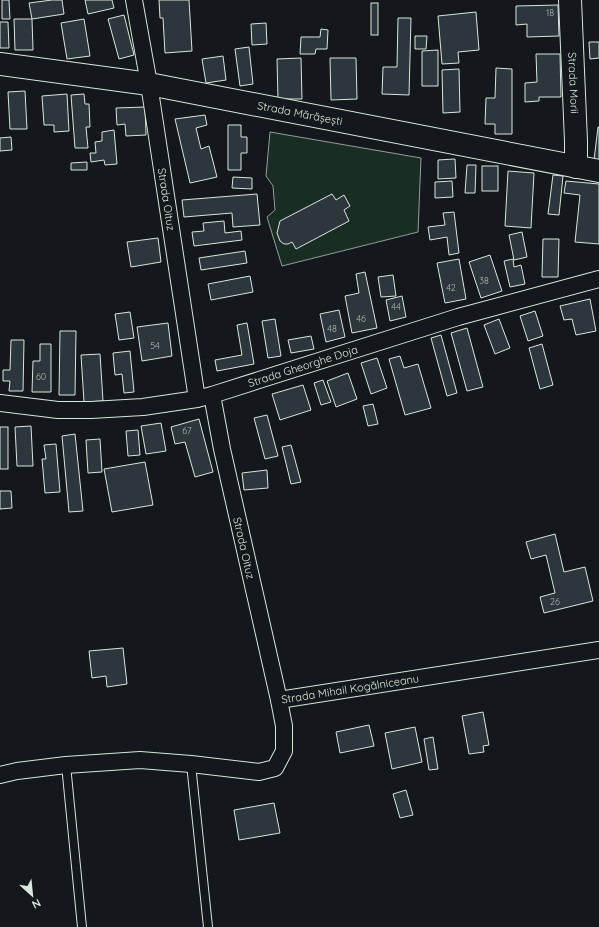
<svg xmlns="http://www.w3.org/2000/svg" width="599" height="927" viewBox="0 0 599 927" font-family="Quicksand,sans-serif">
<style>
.green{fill:#1a2d24;stroke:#939e99}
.building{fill:#2c363c;stroke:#d8e6dc}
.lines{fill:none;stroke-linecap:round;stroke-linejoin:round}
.lane-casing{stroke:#d8e6dc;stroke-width:10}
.street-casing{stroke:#d8e6dc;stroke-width:18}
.secondary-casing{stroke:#d8e6dc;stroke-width:24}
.lane{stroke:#14181c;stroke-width:8}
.street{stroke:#14181c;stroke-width:16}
.secondary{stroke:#14181c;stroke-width:22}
.labels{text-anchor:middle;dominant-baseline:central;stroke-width:3;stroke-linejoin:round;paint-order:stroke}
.number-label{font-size:9px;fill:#adbab4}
.street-label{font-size:11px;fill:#d8e6dc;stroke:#14181c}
</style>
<rect width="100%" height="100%" fill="#14181c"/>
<path class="green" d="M270,132L421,158L418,232L282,266L267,217L275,210L273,186L266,176Z"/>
<g class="building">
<path d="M2,0H9L10,19H2Z"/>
<path d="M52,0H62L64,14L32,19L29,3Z"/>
<path d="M85,0H112L114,8L88,14Z"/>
<path d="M159,0H189L192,51L165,53L163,18H160Z"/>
<rect x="371" y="3" width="7" height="32"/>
<path d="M558,5L559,36L527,37V24L516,25V6Z"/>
<path d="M476,12L479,50L458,52L459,63L442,64L438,16Z"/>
<path d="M124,15L134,55L119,59L108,19Z"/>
<path d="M398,18H411L409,95L382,94L383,67H397Z"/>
<path d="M14,19H32L33,50H15Z"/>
<path d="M84,19L90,56L67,59L61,23Z"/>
<path d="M0,22H8L9,48H0Z"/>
<path d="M266,23L267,44L252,45L251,24Z"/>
<path d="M321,29L328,30L327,49H316L315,54H300L301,37H320Z"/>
<path d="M415,36H427L426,49H415Z"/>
<path d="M589,42H599V58L590,59Z"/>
<path d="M249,47L253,84L240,86L235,49Z"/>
<path d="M438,50V86H422V51Z"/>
<path d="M536,54H560L561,97H539V101L525,102V83L537,82Z"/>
<path d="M223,56L226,80L206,83L202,59Z"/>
<path d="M301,58L302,99H278L277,59Z"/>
<path d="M330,58H356L357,99L331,100Z"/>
<path d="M496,68L512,69V134H495V124H485L486,98H495Z"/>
<path d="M459,69L460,112L443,113L442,70Z"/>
<path d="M25,91L27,129H10L8,92Z"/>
<path d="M67,94L69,131L54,132V125H44L42,96Z"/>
<path d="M84,94L85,104H89L90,127H86L88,148H75L71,95Z"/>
<path d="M145,107L146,135L126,136L125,124L117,125L116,108Z"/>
<path d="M205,115L207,125L196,128L201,149L209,146L217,177L190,183L175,119Z"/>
<path d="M228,125H241V137H247V153H241V170H228Z"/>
<path d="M598,127H599V161L594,160Z"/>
<path d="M114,130L117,164L105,165L104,160L91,162L90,153H96L95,142L102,141V132Z"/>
<path d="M11,137L12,150L0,151V138Z"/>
<path d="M455,159L456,178L438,179V160Z"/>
<path d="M87,162V170H71V163Z"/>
<path d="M467,165H476L475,193H465Z"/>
<rect x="482" y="166" width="16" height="25"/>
<path d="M508,171L534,173L531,228L505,226Z"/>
<path d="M553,175L563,176L559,215L548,214Z"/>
<path d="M233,177L252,178V189L232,188Z"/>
<path d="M452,181L453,197L435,198V182Z"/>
<path d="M566,181L599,184V244L575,242L580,195L564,193Z"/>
<path d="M257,194L260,225L233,227L232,213L184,217L182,200Z"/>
<path d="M332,194L336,200L344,195L350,206L344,210L349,221L296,249L292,242L288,244H284L280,241L277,233L280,221Z"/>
<path d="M454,212L459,253L449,255L447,237L430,240L428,227L445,225L443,213Z"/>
<path d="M224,221L225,233L241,231L242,240L194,246L192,232L204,231L203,223Z"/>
<path d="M522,232L527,257L514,260L509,235Z"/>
<path d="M158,238L161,262L131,267L127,242Z"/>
<path d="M543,239H559L558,277H542Z"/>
<path d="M245,251L247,263L201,270L199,258Z"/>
<path d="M490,255L502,291L481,298L469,262Z"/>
<path d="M459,259L466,299L445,303L437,263Z"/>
<path d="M513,259L514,267L521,265L525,284L510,287L504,261Z"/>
<path d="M365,272L377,328L352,333L345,296L359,293L356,274Z"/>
<path d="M393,275L396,296L381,297L378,277Z"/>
<path d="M250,276L253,292L211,300L208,284Z"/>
<path d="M402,296L406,317L390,321L386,300Z"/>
<path d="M590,299L596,331L576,335L572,319L564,320L560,306Z"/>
<path d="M339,310L345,337L326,342L320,314Z"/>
<path d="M535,311L543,336L528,341L520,316Z"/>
<path d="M130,312L134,338L119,340L115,314Z"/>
<path d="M275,319L281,356L268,358L262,321Z"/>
<path d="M499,319L510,348L495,354L484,325Z"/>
<path d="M168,323L172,356L142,361L137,327Z"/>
<path d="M247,323L254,364L217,371L215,360L242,355L237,325Z"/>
<path d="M467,328L483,387L467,391L451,333Z"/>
<path d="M60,331H76L75,395H59Z"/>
<path d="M441,335L457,393L447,396L431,338Z"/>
<path d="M311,336L314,349L291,353L288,340Z"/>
<path d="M11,340H24L23,391H9L10,381H3V370H10Z"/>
<path d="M40,344H51V392H32L33,361H40Z"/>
<path d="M542,344L553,385L540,389L529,348Z"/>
<path d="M130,351L134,392L124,393L122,374L115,375L113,353Z"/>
<path d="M100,354L103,401L84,402L81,355Z"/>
<path d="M400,356L404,368L418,364L431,408L405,415L389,359Z"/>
<path d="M377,358L387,388L371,394L361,363Z"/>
<path d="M348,373L357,399L336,407L327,381Z"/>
<path d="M323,380L331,402L321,405L314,383Z"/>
<path d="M303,385L311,410L280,420L272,394Z"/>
<path d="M373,404L378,424L368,426L363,406Z"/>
<path d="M267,415L278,456L265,459L254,418Z"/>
<path d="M199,419L213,472L195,477L185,442L175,444L171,427Z"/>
<path d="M161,423L166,451L146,454L141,426Z"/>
<path d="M31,426L33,466H17L15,427Z"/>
<rect x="0" y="427" width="8" height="42"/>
<path d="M138,430L140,455L128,456L126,431Z"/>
<path d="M75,434L83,511L69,512L62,436Z"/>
<path d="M100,439L102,472L88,473L86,440Z"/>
<path d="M56,444L60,492L45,493L42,459H46L44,445Z"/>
<path d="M291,445L301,482L291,484L282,447Z"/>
<path d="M145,462L153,505L112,512L104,469Z"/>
<path d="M267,470L268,488L244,490L242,473Z"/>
<path d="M0,491H11L12,508L0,509Z"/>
<path d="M555,534L564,572L585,567L593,601L544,613L540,597L555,593L546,555L531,559L526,542Z"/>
<path d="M123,648L127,684L107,687L106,676L92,678L89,651Z"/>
<path d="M483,712L489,745L483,746L484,752L469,754L462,716Z"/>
<path d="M369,725L374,746L340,753L336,732Z"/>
<path d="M415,727L422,762L392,769L385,733Z"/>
<path d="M433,737L438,769L429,770L424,739Z"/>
<path d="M406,790L413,815L400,818L393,794Z"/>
<path d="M274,803L280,833L239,840L234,810Z"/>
</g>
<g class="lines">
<defs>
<g id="lane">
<path d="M191,764L208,927"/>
<path d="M66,765L82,927"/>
</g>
<g id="street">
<path id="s1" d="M134,0L149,84L197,399"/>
<path id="s2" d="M0,403L58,410H91L143,407L197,399L212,395L458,317L599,279"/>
<path id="s3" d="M279,700L599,650"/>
<path d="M0,775L17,771L66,765L140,760L191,764L259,772L275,768L284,751V726L279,700L222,449L212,395"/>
</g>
<g id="secondary">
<path id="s4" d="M570,0L576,141V167"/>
<path id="s5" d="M0,64L149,84L599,171"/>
</g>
</defs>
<use href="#lane" class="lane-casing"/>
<use href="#street" class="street-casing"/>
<use href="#secondary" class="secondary-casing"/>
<use href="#lane" class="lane"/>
<use href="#street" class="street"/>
<use href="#secondary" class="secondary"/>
</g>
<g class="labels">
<g class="number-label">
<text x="550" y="12">18</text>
<text x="484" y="280">38</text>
<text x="451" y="287">42</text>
<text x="396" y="306">44</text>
<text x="361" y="318">46</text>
<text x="332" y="328">48</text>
<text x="155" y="345">54</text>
<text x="41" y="376">60</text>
<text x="187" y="430">67</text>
<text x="555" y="601">26</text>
</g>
<g class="street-label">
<text stroke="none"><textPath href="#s4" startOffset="83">Strada Morii</textPath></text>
<text stroke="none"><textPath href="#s5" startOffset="304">Strada Mărășești</textPath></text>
<text stroke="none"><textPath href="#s1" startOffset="202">Strada Oituz</textPath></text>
<text stroke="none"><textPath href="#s2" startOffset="309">Strada Gheorghe Doja</textPath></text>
<text transform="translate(244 548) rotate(77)">Strada Oituz</text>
<text stroke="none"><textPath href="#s3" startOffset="72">Strada Mihail Kogălniceanu</textPath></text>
</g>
</g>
<g transform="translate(32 895) rotate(153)" stroke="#14181c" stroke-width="3" paint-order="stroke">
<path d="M0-3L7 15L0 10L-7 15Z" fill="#d8e6dc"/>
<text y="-6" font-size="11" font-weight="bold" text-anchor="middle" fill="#d8e6dc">N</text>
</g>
</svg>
